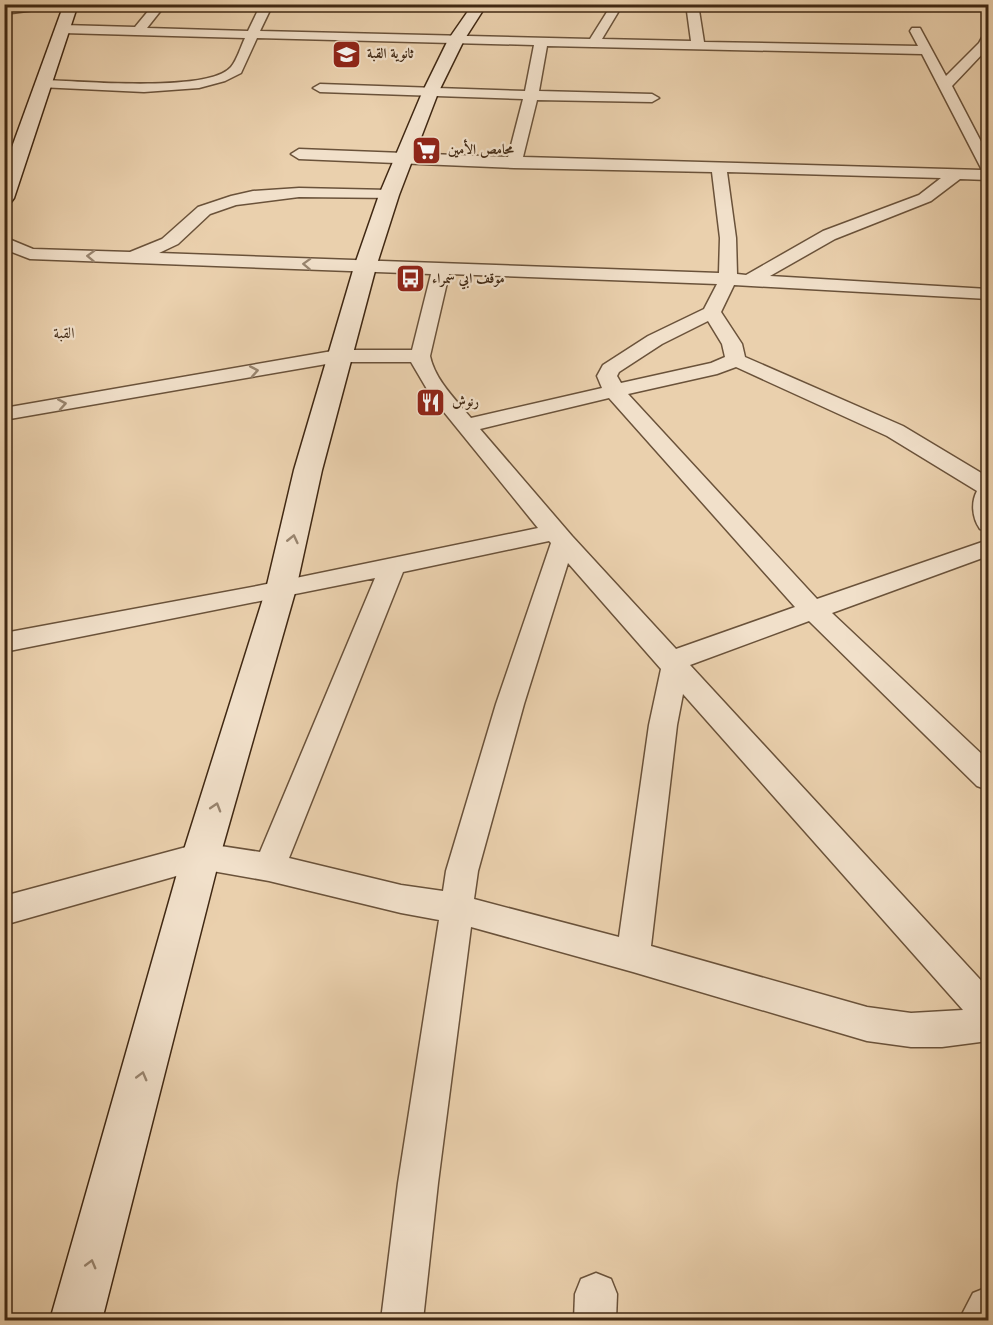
<svg xmlns="http://www.w3.org/2000/svg" width="993" height="1325" viewBox="0 0 993 1325" font-family="'Old Standard TT',Amiri,serif">
<style>
.lines{fill:none;stroke-linecap:round;stroke-linejoin:round}
.minor-casing{stroke:#6a523a;stroke-width:3}
.secondary-casing{stroke:#402813;stroke-width:3}
.minor{fill:#f1e0ca;fill-rule:evenodd}
.secondary{fill:#f1e0ca;fill-rule:evenodd}
.oneway{stroke:#98846e}
.labels{text-anchor:middle;dominant-baseline:central;stroke-width:4.5;stroke-linejoin:round;paint-order:stroke}
.far-poi-label{font-size:14px;font-weight:bold;fill:#402813;stroke:#f1e0ca;text-anchor:start}
.far-neighbourhood-label{font-size:15px;fill:#402813;stroke:#f1e0ca}
</style>
<rect width="100%" height="100%" fill="#ead0ad"/>
<filter id="stains"><feTurbulence type="fractalNoise" baseFrequency=".00333" numOctaves="4"/><feColorMatrix values="0 0 0 0 .2 0 0 0 0 .09 0 0 0 0 .02 0 0 0 .5 -.17"/></filter>
<radialGradient id="worn" r=".72"><stop offset=".6" stop-color="#630" stop-opacity="0"/><stop offset="1" stop-color="#630" stop-opacity=".3"/></radialGradient>
<g class="lines">
<defs>
<g id="minor">
<path d="M27,4H63L58,7L4,14V7Z"/>
<path d="M154,4H166L147,28L248,31L261,4H273L260,31L590,39L612,4H623L602,39L691,41L686,4H698L704,42L918,46L910,31L912,28H920L946,76L979,43L984,34L988,33V48L952,86L988,155V180L960,179L931,201L835,239L770,276L988,289V299L734,285L721,312L742,344L745,357L903,426L988,477V531L980,529C972,518 971,502 977,491L887,436L736,367L717,374L628,394L817,599L988,540V556L832,613L988,760V790L977,786L809,621L690,665L988,988V1041L942,1047H911L867,1041L633,972L471,927L438,1183L423,1320H381L398,1183L439,920L401,913L269,881L201,869L4,925V896L201,843L260,852L375,578L4,652V633L257,586L538,528L431,396L411,362H338L4,420V408L338,350H412L431,274L30,259L4,249V237L33,249L130,252L162,239L198,207L231,196L253,191L299,188L389,190L395,192L397,195L395,198L299,197L236,205L210,214L178,244L159,253L719,273L720,238L712,172L514,168L299,159L291,154L299,149L508,157L523,99L320,92L313,88L320,84L525,91L534,45L257,38L241,73L225,81L199,88L144,92L39,87L37,84L39,81L44,80C79,81 209,93 231,67C237,60 241,46 245,38L63,33L57,29L63,25L135,27ZM547,46L922,54L982,170L523,157L537,100L652,102L659,98L652,94L539,91ZM727,172L941,178L919,195L823,231L746,275L737,274L736,238ZM449,274L717,284L704,309L648,336L603,365L597,376L602,388L471,418C456,400 435,380 430,356ZM708,321L722,344L725,357L711,363L621,383L617,376L619,372L662,344ZM609,398L795,607L676,649L572,536L480,429ZM549,541L551,543L496,704L446,871L443,891L401,885L289,858L403,572ZM568,563L661,669L649,725L619,937L474,899L478,871L524,704ZM683,694L963,1010L911,1013L867,1007L651,946L677,725Z"/>
<path d="M596,1273L611,1279L617,1294L616,1320H574L575,1294L581,1279Z"/>
<path d="M988,1287V1320H959L973,1293Z"/>
</g>
<g id="secondary">
<path d="M64,4H78L14,198L11,202L4,204V169Z"/>
<path d="M473,4H487L464,40L438,93L399,195L376,267L322,470L296,589L220,856L102,1320H50L182,856L266,589L294,470L354,267L379,195L422,93L448,40Z"/>
</g>
</defs>
<use href="#minor" class="minor-casing"/>
<use href="#secondary" class="secondary-casing"/>
<use href="#minor" class="minor"/>
<use href="#secondary" class="secondary"/>
</g>
<defs><path id="oneway-chevron" d="M-2-3.5L2.5 0L-2 3.5" fill="none" stroke-width="1.6" stroke-linecap="round" stroke-linejoin="round" transform="scale(1.5)"/></defs>
<g class="oneway">
<use href="#oneway-chevron" transform="translate(91 256) rotate(-178)"/>
<use href="#oneway-chevron" transform="translate(307 264) rotate(-178)"/>
<use href="#oneway-chevron" transform="translate(254 371) rotate(-10)"/>
<use href="#oneway-chevron" transform="translate(62 404) rotate(-10)"/>
<use href="#oneway-chevron" transform="translate(293 539) rotate(-77)"/>
<use href="#oneway-chevron" transform="translate(216 807) rotate(-73)"/>
<use href="#oneway-chevron" transform="translate(142 1076) rotate(-75)"/>
<use href="#oneway-chevron" transform="translate(91 1264) rotate(-75)"/>
</g>
<defs>
<symbol id="school-square" viewBox="-11 -11 22 22"><rect x="-9" y="-9" width="18" height="18" rx="4" fill="#8f2418" stroke="#f1e0ca"/><path d="M0-5L7-2L0 1L-7-2ZM-4 1L0 2.5L4 1V4Q0 6-4 4Z" fill="#fff"/></symbol>
<symbol id="supermarket-square" viewBox="-11 -11 22 22"><rect x="-9" y="-9" width="18" height="18" rx="4" fill="#8f2418" stroke="#f1e0ca"/><path d="M-6-5.5h2.5l.6 2H6L4.5 2H-2.5L-4.4-4H-6ZM-1.5 3.2a1.3 1.3 0 1 0 .1 0ZM3 3.2a1.3 1.3 0 1 0 .1 0Z" fill="#fff"/></symbol>
<symbol id="bus-square" viewBox="-11 -11 22 22"><rect x="-9" y="-9" width="18" height="18" rx="4" fill="#8f2418" stroke="#f1e0ca"/><path d="M-5-6H5V4H4V6H2V4H-2V6H-4V4H-5ZM-3.5-4V0h7V-4ZM-3.5 1.2v1.5H-2V1.2ZM2 1.2v1.5H3.5V1.2Z" fill="#fff"/></symbol>
<symbol id="restaurant-square" viewBox="-11 -11 22 22"><rect x="-9" y="-9" width="18" height="18" rx="4" fill="#8f2418" stroke="#f1e0ca"/><path d="M-5-6h1v4h1v-4h1v4h1v-4h1v5L-1.5 .5V6h-2V.5L-5-1ZM5-6V6H3V1.5H1.5Q1.5-4 5-6Z" fill="#fff"/></symbol>
</defs>
<g fill-rule="evenodd">
<use href="#school-square" x="330" y="38" width="33" height="33"/>
<use href="#supermarket-square" x="410" y="134" width="33" height="33"/>
<use href="#bus-square" x="394" y="262" width="33" height="33"/>
<use href="#restaurant-square" x="414" y="386" width="33" height="33"/>
</g>
<g class="labels">
<g class="far-poi-label">
<text x="367" y="54">ثانوية القبة</text>
<text x="448" y="150">محامص الأمين</text>
<text x="432" y="279">موقف ابي سمراء</text>
<text x="452" y="402">رنوش</text>
</g>
<g class="far-neighbourhood-label">
<text x="64" y="334">القبة</text>
</g>
</g>
<rect width="993" height="1325" fill="none" stroke="#ead0ad" stroke-width="24"/>
<rect x="6" y="6" width="981" height="1313" fill="none" stroke="#402813" stroke-width="3"/>
<rect x="12" y="12" width="969" height="1301" fill="none" stroke="#402813" stroke-width="1.5"/>
<rect width="100%" height="100%" filter="url(#stains)"/>
<rect width="100%" height="100%" fill="url(#worn)"/>
</svg>
